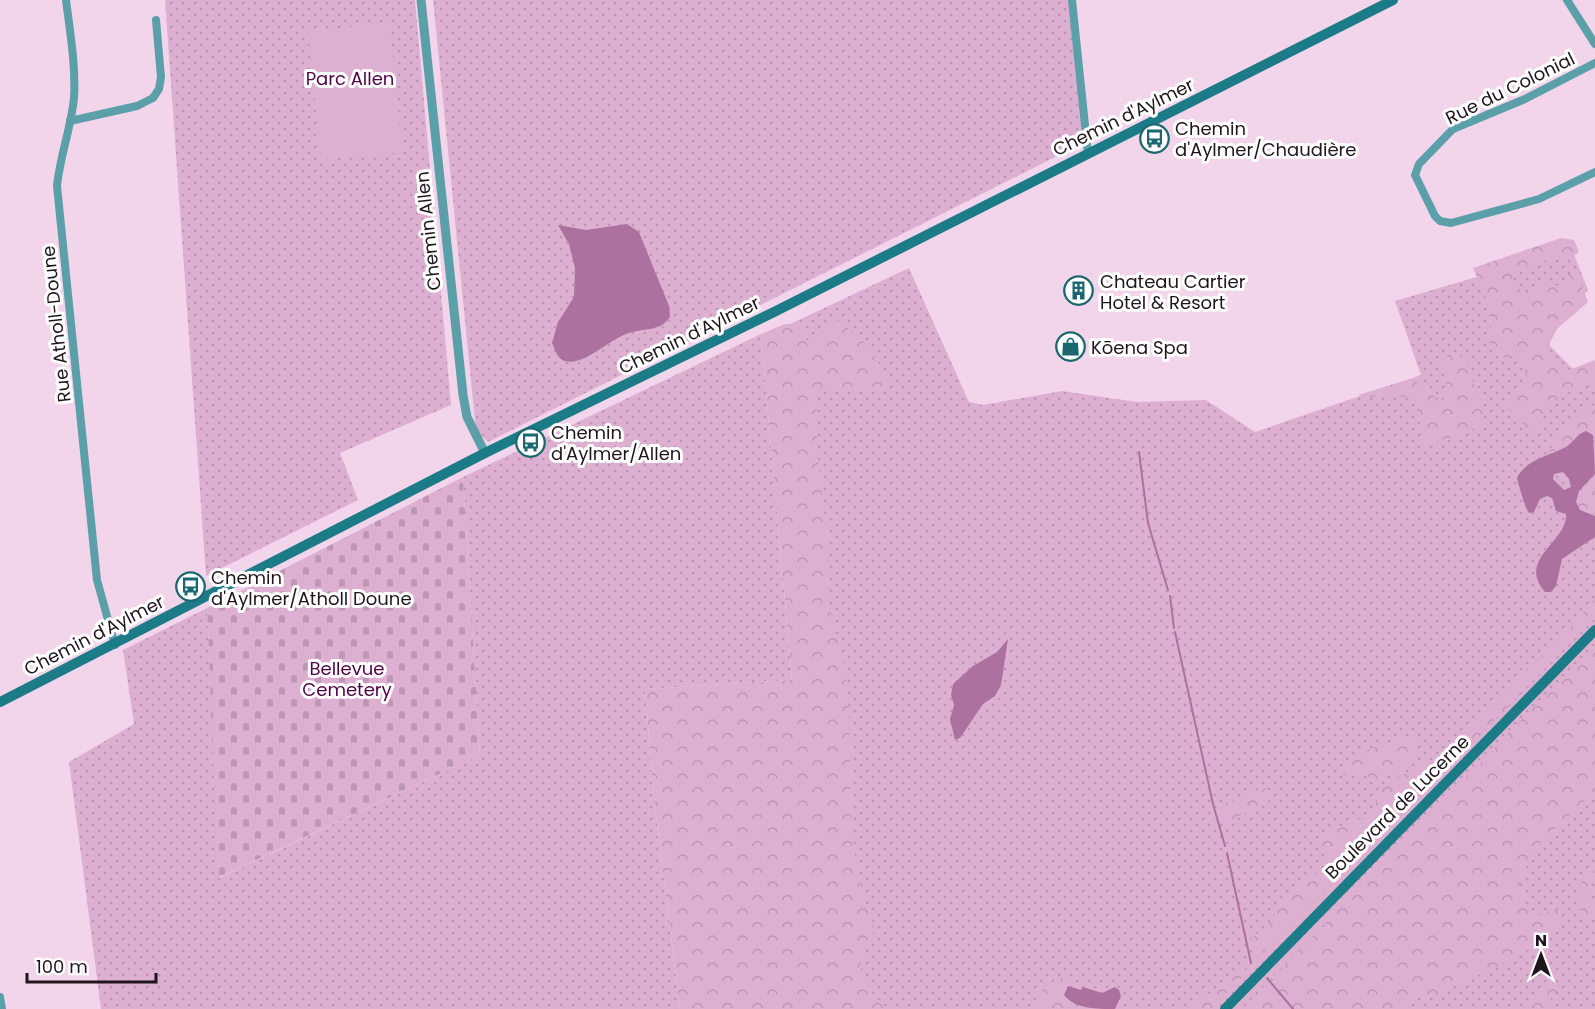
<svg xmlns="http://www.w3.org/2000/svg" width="1595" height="1009" viewBox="0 0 1595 1009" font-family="Poppins,sans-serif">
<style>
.green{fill:url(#green-dots)}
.forest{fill:url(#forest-crowns)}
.cemetery{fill:url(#cemetery-stones)}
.pitch{fill:#ddb0d2}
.water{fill:#ac719f;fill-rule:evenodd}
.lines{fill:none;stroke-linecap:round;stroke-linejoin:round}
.stream{stroke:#ac719f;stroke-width:2}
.minor{stroke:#5b9fa9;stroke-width:8}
.tertiary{stroke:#5b9fa9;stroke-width:9}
.secondary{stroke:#1b7c88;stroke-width:10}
.labels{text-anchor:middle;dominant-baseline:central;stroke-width:6;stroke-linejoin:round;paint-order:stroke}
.park-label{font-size:18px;fill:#4f0345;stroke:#fff}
.street-label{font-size:18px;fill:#1f151c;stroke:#fff}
.poi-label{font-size:18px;fill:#1f151c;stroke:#fff;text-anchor:start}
</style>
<defs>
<pattern id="green-dots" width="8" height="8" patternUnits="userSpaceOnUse" patternTransform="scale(1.5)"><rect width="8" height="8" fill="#ddb0d2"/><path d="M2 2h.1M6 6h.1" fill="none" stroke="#bd96b4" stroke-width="1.8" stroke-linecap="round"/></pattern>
<pattern id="forest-crowns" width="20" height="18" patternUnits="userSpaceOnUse" patternTransform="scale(1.5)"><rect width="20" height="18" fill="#ddb0d2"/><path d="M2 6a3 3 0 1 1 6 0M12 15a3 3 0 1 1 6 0" fill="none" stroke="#bd96b4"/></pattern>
<pattern id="cemetery-stones" width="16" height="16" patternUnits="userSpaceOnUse" patternTransform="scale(1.5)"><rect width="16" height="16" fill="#ddb0d2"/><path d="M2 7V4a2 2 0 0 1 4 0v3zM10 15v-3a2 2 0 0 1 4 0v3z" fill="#bd96b4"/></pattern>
</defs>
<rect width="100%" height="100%" fill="#f2d5eb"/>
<g class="green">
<path d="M165,0H415L451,405L340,453L358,500L206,576Z"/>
<path d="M433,0H1074L1089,140L488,442L476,431Z"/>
<path d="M1572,249L1588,290L1539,335L1572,368L1595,367V1009H871L860,996L786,326L909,268L969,402L983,405L1062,391L1137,402L1206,400L1255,432L1421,375L1395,301Z"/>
<path d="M761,334L792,680L645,689L654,798L680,1009H101L69,762L134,724L123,650L207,608L219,878L480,755L463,477Z"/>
</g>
<g class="forest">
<path d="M1561,238L1574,240L1579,252L1570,258H1552L1516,272L1512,277L1516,287L1526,292L1544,280L1563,288L1569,282L1568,274L1577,273L1588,302L1557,329L1547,348L1569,370L1595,360V383L1581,385L1550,404L1536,430L1526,429L1519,416L1501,405L1527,376L1524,366L1511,358L1496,356L1489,342C1495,314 1484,294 1473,268Z"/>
<path d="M836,320C865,339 880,357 890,390L818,388C812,440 823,494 828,546C829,564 827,583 829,601C832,624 841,647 845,671C857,751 840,838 870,914C879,937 869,937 863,955C855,978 874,996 888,1009H680L654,798L645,689L792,680L761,334L785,324L806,323L807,345Z"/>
<path d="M1451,352L1467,360C1470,381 1485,402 1484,423L1466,433L1425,445C1420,433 1421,420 1417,408C1409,386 1377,402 1358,395L1410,379C1424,385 1430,396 1443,401L1447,377L1441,362Z"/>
<path d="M1595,404V440L1593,435L1579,433L1566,448L1548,453L1561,431Z"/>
<path d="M1595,474V510L1593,514L1584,512L1577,507L1576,497Z"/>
<path d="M1595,599V618L1465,750L1457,741L1461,731L1491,710L1513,688L1528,667L1557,643Z"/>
<path d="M1595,644V791L1533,850L1519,887L1527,910L1539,915L1562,908V918L1555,929L1519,956L1440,993L1419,998L1397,1009H1242Z"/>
<path d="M1404,736L1417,739L1413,763L1377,781L1363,774L1343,775V767L1371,748L1389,744Z"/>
<path d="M1452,750L1458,755L1255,961L1250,940C1262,929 1279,917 1280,899L1292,893C1297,876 1316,876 1329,866L1320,841L1322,833C1337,826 1370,821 1376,804C1378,797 1376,793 1381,786Z"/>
<path d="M1267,788L1270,795L1268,802L1225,823L1214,820L1213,811L1219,806Z"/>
<path d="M1595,870V881L1590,885L1586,898L1595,906V915L1588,920L1581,916C1576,894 1574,885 1595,870Z"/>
<path d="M1238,964L1245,967V974L1211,1009H1187L1231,979Z"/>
<path d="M1065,977L1068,986L1064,996L1069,1004L1078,1009H1033C1035,993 1051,980 1065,977Z"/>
<path d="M1556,982L1562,985L1543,1009H1525L1527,1002L1534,1000L1537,991Z"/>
</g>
<path class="cemetery" d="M463,477L480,755L218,878L207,608Z"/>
<path class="pitch" d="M390,23L402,152L321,160L308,31Z"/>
<g class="water">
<path d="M627,224L639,232L669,306L670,317C660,331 648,328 633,332C613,335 585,367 565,361C557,359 555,349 552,343L558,322L574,297L575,268L569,244L558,225L586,230Z"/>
<path d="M1586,431L1593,435L1595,474L1579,491L1576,502L1580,510L1595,516V537L1562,559L1556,586L1551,592H1545C1516,559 1568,542 1566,514L1556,511L1552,498L1547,496L1540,499L1534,512L1529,513C1525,508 1519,486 1517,478C1525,460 1548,456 1564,448C1573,444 1576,434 1586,431ZM1563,472L1569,479L1571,487L1564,490L1553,479L1554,474Z"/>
<path d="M1008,639L1001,685L995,696L983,704L960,738L955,740L950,719L954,705L951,695L953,684L973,666L997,652Z"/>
<path d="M1068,986L1081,990L1083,987L1102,993L1115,987L1119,990L1121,996L1115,1009C1096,1009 1075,1009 1064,995Z"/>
</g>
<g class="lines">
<g class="stream">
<path d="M1139,452L1148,523L1168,590"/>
<path d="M1170,596L1174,628"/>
<path d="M1175,632L1213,804L1225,846"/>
<path d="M1227,853L1251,963"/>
<path d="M1267,978L1293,1009"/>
</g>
<g class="minor">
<path d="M66,0C70,32 76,66 74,98C71,128 60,156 57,186L97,580L115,645"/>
<path d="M1072,0L1088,154"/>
<path d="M1567,0L1595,44"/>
<path d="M1595,63L1525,99L1453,129L1419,164L1415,175L1435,216L1440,221L1451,223L1539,199L1595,172"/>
<path d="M70,121L137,106L153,98L159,89L161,77L156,20"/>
<path d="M0,997L2,1009"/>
</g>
<path class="tertiary" d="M421,0L463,395L467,417L485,453"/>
<g class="secondary">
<path d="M0,702L485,453L776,311L1393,0"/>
<path d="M1225,1009L1595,630"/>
</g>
</g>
<defs>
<symbol id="bus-ring" viewBox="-11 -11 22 22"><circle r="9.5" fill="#fff" stroke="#1b6770" stroke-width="1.5"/><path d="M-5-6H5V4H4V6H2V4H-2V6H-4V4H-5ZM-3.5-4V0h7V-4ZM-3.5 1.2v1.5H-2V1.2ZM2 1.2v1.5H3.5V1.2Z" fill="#1b6770"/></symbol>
<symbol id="building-ring" viewBox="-11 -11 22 22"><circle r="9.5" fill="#fff" stroke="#1b6770" stroke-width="1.5"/><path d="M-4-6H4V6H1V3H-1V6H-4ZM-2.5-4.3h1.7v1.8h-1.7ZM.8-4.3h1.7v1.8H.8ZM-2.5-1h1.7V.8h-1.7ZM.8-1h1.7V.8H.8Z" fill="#1b6770"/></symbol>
<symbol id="shop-ring" viewBox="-11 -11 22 22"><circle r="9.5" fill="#fff" stroke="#1b6770" stroke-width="1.5"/><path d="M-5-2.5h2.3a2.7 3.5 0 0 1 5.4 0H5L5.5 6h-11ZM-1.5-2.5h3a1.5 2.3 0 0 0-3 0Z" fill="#1b6770"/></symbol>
</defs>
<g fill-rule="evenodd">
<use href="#bus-ring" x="1138" y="122" width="33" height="33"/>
<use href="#building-ring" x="1062" y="274" width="33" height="33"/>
<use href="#shop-ring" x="1054" y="330" width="33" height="33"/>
<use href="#bus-ring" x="514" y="426" width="33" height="33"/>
<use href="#bus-ring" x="174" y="570" width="33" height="33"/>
</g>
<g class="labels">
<g class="park-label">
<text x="350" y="78">Parc Allen</text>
<text x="347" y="668">Bellevue<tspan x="347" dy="21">Cemetery</tspan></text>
</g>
<g class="street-label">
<text transform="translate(1510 88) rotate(-26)">Rue du Colonial</text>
<text transform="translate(1123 117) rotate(-26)">Chemin d'Aylmer</text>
<text transform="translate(428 231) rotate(-96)">Chemin Allen</text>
<text transform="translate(56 324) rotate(-96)">Rue Atholl-Doune</text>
<text transform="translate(689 335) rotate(-26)">Chemin d'Aylmer</text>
<text transform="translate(94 635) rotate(-27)">Chemin d'Aylmer</text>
<text transform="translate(1397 807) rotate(-45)">Boulevard de Lucerne</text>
</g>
<g class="poi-label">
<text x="1175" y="128">Chemin<tspan x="1175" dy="21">d'Aylmer/Chaudière</tspan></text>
<text x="1100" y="281">Chateau Cartier<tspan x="1100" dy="21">Hotel &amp; Resort</tspan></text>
<text x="1091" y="347">Kōena Spa</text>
<text x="551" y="432">Chemin<tspan x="551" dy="21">d'Aylmer/Allen</tspan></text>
<text x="211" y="577">Chemin<tspan x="211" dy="21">d'Aylmer/Atholl Doune</tspan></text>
</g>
</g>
<g transform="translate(1541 955)" stroke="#ffffff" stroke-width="4.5" paint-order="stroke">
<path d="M0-4.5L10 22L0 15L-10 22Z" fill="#1f151c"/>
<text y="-9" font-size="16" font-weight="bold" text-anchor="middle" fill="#1f151c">N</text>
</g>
<path d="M27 973v9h129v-9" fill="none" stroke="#1f151c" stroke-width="3"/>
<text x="36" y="973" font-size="18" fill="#1f151c" stroke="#ffffff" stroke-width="4.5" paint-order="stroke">100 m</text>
</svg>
